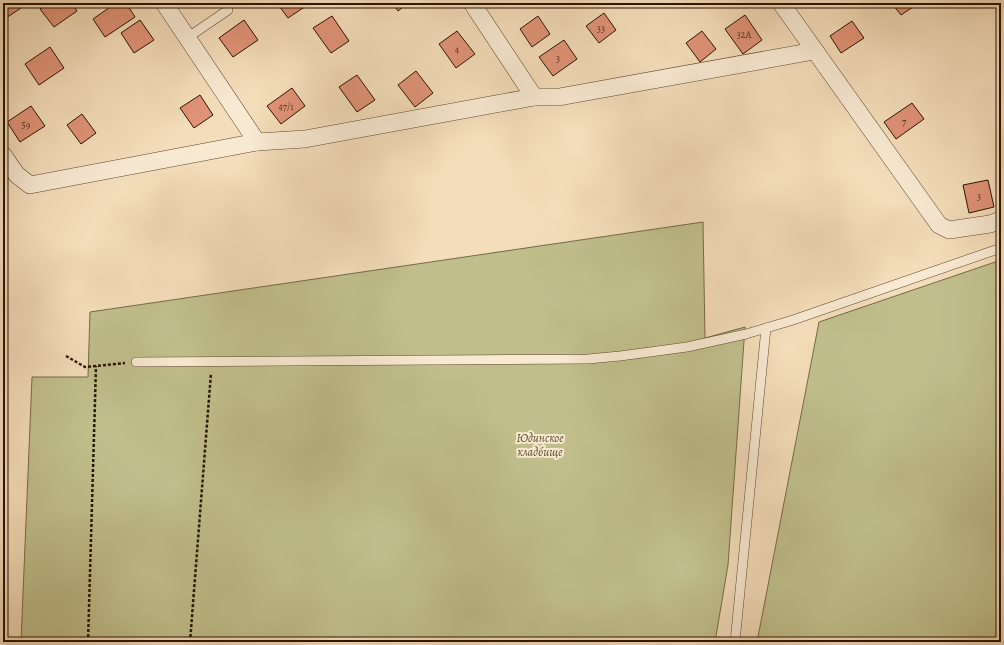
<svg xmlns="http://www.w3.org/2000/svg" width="1004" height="645" viewBox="0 0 1004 645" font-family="Alegreya,serif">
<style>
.green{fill:#c0bf8c;stroke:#756946}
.building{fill:#e09377;stroke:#2a1300}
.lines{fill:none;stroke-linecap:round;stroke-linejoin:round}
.lane-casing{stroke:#5c462e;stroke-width:10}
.street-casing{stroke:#5c462e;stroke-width:18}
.path{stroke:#2a1300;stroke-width:2.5;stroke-dasharray:3 2;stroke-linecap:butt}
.lane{stroke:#f8e9d2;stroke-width:9}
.street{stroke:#f8e9d2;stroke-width:17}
.labels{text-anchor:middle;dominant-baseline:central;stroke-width:4;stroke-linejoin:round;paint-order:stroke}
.number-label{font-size:10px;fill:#58331e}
.park-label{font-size:12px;font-style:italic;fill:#5e4f31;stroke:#f8e9d2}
</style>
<rect width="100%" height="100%" fill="#f4ddba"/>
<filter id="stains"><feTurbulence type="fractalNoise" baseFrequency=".005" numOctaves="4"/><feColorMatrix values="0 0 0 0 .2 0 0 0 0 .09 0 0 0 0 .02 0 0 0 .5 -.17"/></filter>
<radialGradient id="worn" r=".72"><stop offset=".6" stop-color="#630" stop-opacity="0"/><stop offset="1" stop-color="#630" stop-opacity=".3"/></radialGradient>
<g class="green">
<path d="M703,222L705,338L745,327L728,565L715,642H21L32,377H88L90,312Z"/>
<path d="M1001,260V642H757L819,322Z"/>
</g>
<g class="building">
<path d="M3,3H18L21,8L3,20Z"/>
<path d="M48,3H72L77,11L54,27L40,9Z"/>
<path d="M116,3H126L135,17L105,37L93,19Z"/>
<path d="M196,3H205L198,7Z"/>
<path d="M277,3H304L306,6L288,18Z"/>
<path d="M392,3H408L398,11Z"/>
<path d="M896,3H919L901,15L893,5Z"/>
<path d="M604,13L616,30L599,43L586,26Z"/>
<path d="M745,15L762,40L743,54L725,29Z"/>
<path d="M332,16L349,41L331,53L313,28Z"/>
<path d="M538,16L550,34L532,47L520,29Z"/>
<path d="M140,20L154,40L134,53L121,33Z"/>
<path d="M244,20L258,40L233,57L219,38Z"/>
<path d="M852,21L864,38L841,53L830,36Z"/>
<path d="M457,31L475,54L456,68L439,44Z"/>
<path d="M702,31L716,49L700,62L686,43Z"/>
<path d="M564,40L577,59L553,76L539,57Z"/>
<path d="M50,47L64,68L39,85L25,64Z"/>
<path d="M416,71L433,93L415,107L398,85Z"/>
<path d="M357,75L375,100L357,112L339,87Z"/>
<path d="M292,88L305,106L281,124L267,106Z"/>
<path d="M200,95L213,115L194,128L180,108Z"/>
<path d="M912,103L924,119L896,139L884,122Z"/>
<path d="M31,106L45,126L20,142L7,122Z"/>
<path d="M82,114L96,133L81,144L67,125Z"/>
<path d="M988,180L994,207L969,213L963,185Z"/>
</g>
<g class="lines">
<defs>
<g id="lane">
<path d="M187,38L228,10"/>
<path d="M136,362L588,359L620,356L687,347L746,334L793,320L1001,248"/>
<path d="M735,642L766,328"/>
</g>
<g id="street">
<path d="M164,3L257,142"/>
<path d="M472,3L534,97"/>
<path d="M781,3L939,225L949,230L990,224L1001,220"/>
<path d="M3,155L17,175L30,185L257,142L305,139L534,97H559L814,51"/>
</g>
</defs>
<use href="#lane" class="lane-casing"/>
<use href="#street" class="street-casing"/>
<g class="path">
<path d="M66,356L85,367L125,363"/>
<path d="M88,642L96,366"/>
<path d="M190,642L211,373"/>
</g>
<use href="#lane" class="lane"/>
<use href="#street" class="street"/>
</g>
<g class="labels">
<g class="number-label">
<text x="601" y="28">33</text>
<text x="744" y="34">32А</text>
<text x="457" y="49">4</text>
<text x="558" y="58">3</text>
<text x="286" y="106">47/1</text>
<text x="904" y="121">7</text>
<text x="26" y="124">59</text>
<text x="979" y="196">3</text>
</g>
<g class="park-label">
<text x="540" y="438">Юдинское<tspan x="540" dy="14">кладбище</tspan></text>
</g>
</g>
<rect width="1004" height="645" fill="none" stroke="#f4ddba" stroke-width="16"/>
<rect x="4" y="4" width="996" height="637" fill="none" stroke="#2a1300" stroke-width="2"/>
<rect x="8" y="8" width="988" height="629" fill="none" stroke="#2a1300"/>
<rect width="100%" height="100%" filter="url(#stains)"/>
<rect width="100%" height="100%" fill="url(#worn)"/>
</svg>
